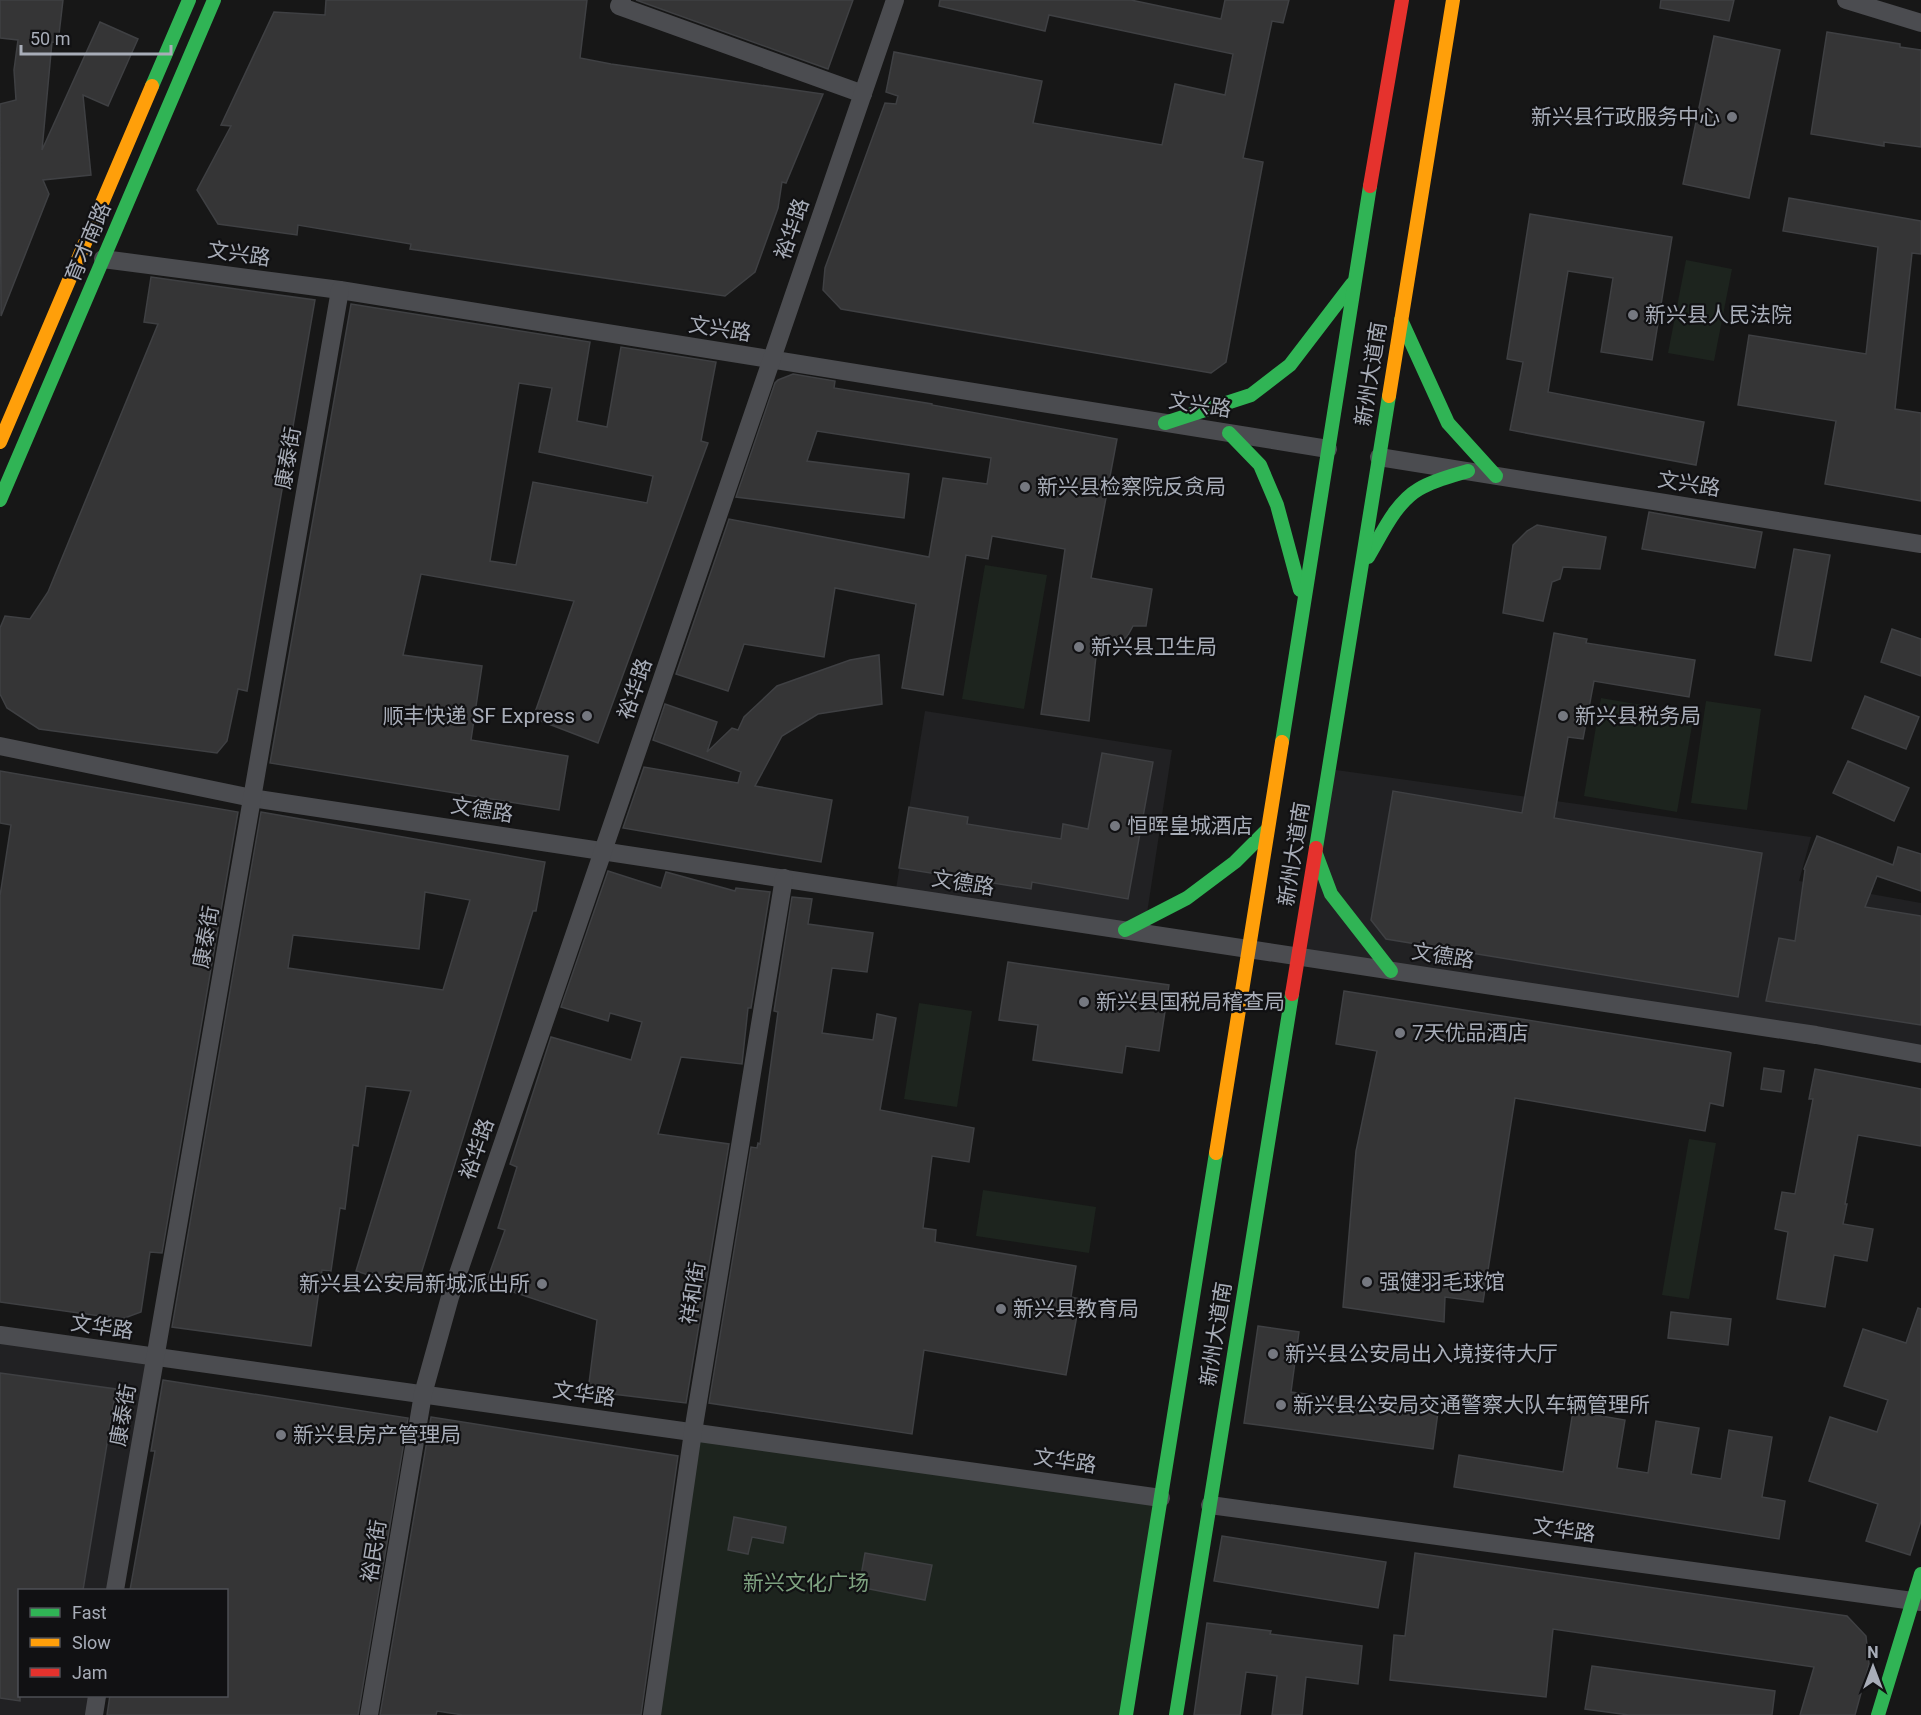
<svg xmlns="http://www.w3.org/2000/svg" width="1921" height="1715" viewBox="0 0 1921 1715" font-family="Roboto,'Noto Sans SC',sans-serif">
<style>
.built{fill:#212123}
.green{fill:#1d241e}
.building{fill:#353536;stroke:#3f4043;stroke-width:1.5;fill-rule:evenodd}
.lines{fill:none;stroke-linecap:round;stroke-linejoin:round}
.street{stroke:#4b4c50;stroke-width:18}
.fast{stroke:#30b455;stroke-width:14}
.slow{stroke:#ff9f0a;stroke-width:14}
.jam{stroke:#e5322d;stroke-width:14}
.poi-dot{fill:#757880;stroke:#111113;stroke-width:2}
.labels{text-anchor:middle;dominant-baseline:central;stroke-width:4.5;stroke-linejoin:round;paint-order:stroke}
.poi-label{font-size:21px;fill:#a8adb8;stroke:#111113;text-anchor:start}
.street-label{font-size:21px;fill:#a8adb8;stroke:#111113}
.park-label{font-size:21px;fill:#7fa381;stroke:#111113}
</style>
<rect width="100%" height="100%" fill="#171717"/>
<g class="built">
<path d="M925,711L1172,750L1144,933L895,895Z"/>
<path d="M1329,769L1811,837L1799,881L1921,903V1054L1298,957Z"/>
<path d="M0,1335L156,1357L115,1590H20V1696H97L94,1715H0Z"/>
</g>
<g class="green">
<path d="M1686,260L1732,269L1714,361L1668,353Z"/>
<path d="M985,565L1047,575L1024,709L962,699Z"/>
<path d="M1601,698L1694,714L1677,812L1584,796Z"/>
<path d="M1706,701L1761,709L1747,810L1691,803Z"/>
<path d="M919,1003L972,1011L957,1107L904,1099Z"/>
<path d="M1689,1139L1716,1143L1689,1299L1662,1295Z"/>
<path d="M983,1190L1096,1207L1089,1253L976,1236Z"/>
<path d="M693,1432L1161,1498L1126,1715H652Z"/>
</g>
<g class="building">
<path d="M0,0H63L58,43L52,42L42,150L100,22L138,39L108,106L83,95L91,175L43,180L49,194L1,316L0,104L16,100L14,70L18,40L0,38Z"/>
<path d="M326,0H587L580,58L611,64L823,94L786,183L782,182L778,208L755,272L725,296L410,249L411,244L298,225L297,235L218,224L197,190L231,126L221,125L274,12L325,15Z"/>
<path d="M636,0H853L828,69Z"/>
<path d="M940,0H1131L1221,19L1225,0H1289L1283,23L1272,21L1243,158L1263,162L1226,362L1211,373L841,309L823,290L825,268L885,103L896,104L898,96L886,92L894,52L1042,81L1033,123L1162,145L1175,84L1225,95L1233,54L1049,15L1045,31L939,6Z"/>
<path d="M1661,0H1734L1729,21L1660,8Z"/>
<path d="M1827,32L1900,44V47L1921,50V147L1884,142V146L1811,134Z"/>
<path d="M1714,36L1780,50L1749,198L1683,184Z"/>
<path d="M1789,198L1921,221V254L1912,253L1895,409L1921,413V501L1825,484L1836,421L1738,405L1749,335L1866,354L1878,247L1783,231Z"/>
<path d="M1530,214L1672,237L1652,360L1601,352L1613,278L1568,271L1548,392L1704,422L1696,465L1510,430L1523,362L1507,359Z"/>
<path d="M151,277L315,300L247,691L238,689L227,741L217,753L39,729L7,708L0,694V628L5,616L30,619L48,592L158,324L144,322Z"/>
<path d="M351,304L590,342L577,421L607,427L621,347L716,362L701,441L708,443L598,743L533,718L574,601L421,574L403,655L482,666L471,740L568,756L559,810L270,763ZM519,383L552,388L539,452L653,476L647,503L533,482L516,565L490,561Z"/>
<path d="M793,374L835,381L834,388L932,404V405L1117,439L1091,578L1152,589L1146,626H1133L1128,635L1117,647H1097L1089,721L1041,714L1065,549L992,536L988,559L966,555L943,695L902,688L916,604L835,588L824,657L744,644L728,691L676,674L729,519L929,557L943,478L987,484L991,458L817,431L807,461L909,474L904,518L736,497L775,383L778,380Z"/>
<path d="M1649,512L1762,532L1755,568L1642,549Z"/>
<path d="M1537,525L1606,537L1600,569L1563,567L1560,579L1552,582L1543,621L1503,613L1513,545L1527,531Z"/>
<path d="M1794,549L1830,555L1811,661L1775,655Z"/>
<path d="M1892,629L1921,639V676L1881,662Z"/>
<path d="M1554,633L1587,639L1586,643L1695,660L1689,697L1594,681L1583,739L1568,737L1554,818L1762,853L1738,997L1386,939L1371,920L1393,791L1522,813Z"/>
<path d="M879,655L882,704L818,714L782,736L755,786L832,800L821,862L623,828L644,767L738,783L741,772L653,740L665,704L717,722L707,752L732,728L738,730L744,717L777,686L850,660Z"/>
<path d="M1865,696L1919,717L1906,749L1852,728Z"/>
<path d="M1102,753L1153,762L1128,899L1032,882L1031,889L899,868L909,807L968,817L967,824L1061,839L1063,824L1088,829Z"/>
<path d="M1848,761L1909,788L1894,821L1833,793Z"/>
<path d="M0,771L238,812L162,1253L150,1252L141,1312L122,1319L0,1302V896L11,825L0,823Z"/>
<path d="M261,812L545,862L536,911H533L416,1290L356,1271L411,1091L366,1086L358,1146L353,1145L345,1209L340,1208L331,1271L322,1270L311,1346L172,1327ZM425,892L470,900L443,990L288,968L293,935L419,949Z"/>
<path d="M1817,836L1893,865L1898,847L1921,854V891L1877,876L1865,907L1921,916V1025L1766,1001L1779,938L1795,941L1805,870L1804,869Z"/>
<path d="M608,871L661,888L666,872L735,891L736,888L770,892L751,1008H748L742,1064L681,1057L658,1134L729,1144L686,1403L588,1391L597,1320L486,1283L505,1230L498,1228L517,1167L510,1164L551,1037L631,1060L642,1022L610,1013L608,1021L561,1007Z"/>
<path d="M792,897L812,899L808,924L873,933L867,972L832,968L822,1033L873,1040L877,1014L896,1018L880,1110L974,1128L969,1162L932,1156L923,1228L936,1230L935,1242L1076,1266L1071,1297L1080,1299L1066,1375L924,1350L912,1434L709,1403L751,1147L757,1148L758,1143L760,1144L778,1012L774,1011Z"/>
<path d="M1008,962L1169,985L1159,1051L1126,1046L1122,1073L1033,1060L1038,1025L999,1020Z"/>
<path d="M1344,991L1729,1052L1731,1053L1723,1106L1710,1103L1705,1131L1515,1098L1483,1302L1445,1297L1444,1322L1343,1307L1356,1151L1377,1051L1336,1044Z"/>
<path d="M1764,1068L1784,1071L1781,1092L1761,1089Z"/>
<path d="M1815,1069L1921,1089V1146L1858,1135L1845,1204H1847L1843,1224L1873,1229L1867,1261L1834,1255L1825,1307L1777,1299L1788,1232L1775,1229L1782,1192L1795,1194L1813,1099H1809Z"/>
<path d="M1918,1308L1921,1309V1521L1910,1555L1866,1541L1878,1504L1809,1481L1830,1417L1877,1432L1888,1400L1844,1386L1863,1329L1906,1343Z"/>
<path d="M1671,1312L1731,1319L1728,1345L1668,1338Z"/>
<path d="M1258,1326L1299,1332L1291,1392L1438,1412L1433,1449L1244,1423Z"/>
<path d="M0,1373L116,1389L83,1590H20V1701L0,1698Z"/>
<path d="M163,1380L408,1418L358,1715H107L110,1695H226V1590H130L155,1451H151Z"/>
<path d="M1573,1411L1625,1420L1617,1468L1648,1473L1656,1421L1699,1428L1691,1474L1721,1479L1729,1430L1772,1437L1762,1497L1785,1501L1779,1539L1454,1487L1459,1455L1563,1472Z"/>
<path d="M431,1417L678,1456L641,1715H463L437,1711L436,1715H380Z"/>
<path d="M734,1517L786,1527L783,1543L752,1537L748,1554L728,1550Z"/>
<path d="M1222,1536L1386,1562L1378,1608L1214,1581Z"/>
<path d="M865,1553L932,1565L925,1600L859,1587Z"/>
<path d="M1415,1553L1847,1616L1866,1636L1869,1664L1855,1715H1800L1814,1667L1553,1629L1546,1697L1390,1680L1394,1635L1405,1636Z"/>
<path d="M1207,1623L1271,1631L1270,1634L1362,1646L1358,1684L1306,1677L1302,1715H1272L1277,1676L1246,1672L1240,1715H1194Z"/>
<path d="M1592,1666L1775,1691L1772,1715H1629L1585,1709Z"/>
</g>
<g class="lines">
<g class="street">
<path d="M622,0L619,6L863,94"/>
<path d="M1846,0L1921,23"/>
<path d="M103,259L340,290L1328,449"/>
<path d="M1379,457L1921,544"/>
<path d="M0,746L252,798L1816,1035L1921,1054"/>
<path d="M0,1335L1161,1498"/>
<path d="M1210,1505L1921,1602"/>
<path d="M115,1590L340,290"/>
<path d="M94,1715L97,1696"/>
<path d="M369,1715L423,1394L450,1297L895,0"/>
<path d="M652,1715L693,1432L784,878"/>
</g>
<g class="fast">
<path d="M152,86L189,0"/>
<path d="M1401,320L1448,423L1496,476"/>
<path d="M1165,423L1251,395L1290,365L1352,284"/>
<path d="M1229,433L1260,465L1277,505L1300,590"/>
<path d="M0,500L214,0"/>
<path d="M1368,557C1382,534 1395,503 1419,489C1434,480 1451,476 1468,471"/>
<path d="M1282,742L1370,186"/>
<path d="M1316,848L1389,396"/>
<path d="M1316,854L1331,894L1391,971"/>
<path d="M1125,930L1187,898L1235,862L1267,830"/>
<path d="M1126,1715L1216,1153"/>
<path d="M1176,1715L1292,994"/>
<path d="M1878,1715L1921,1574"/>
</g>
<g class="slow">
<path d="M1389,396L1453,0"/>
<path d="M0,442L152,86"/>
<path d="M1216,1153L1282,742"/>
</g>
<g class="jam">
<path d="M1370,186L1402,0"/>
<path d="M1292,994L1316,848"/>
</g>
</g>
<g class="poi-dot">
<circle cx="1732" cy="117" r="6"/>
<circle cx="1633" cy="315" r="6"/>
<circle cx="1025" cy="487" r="6"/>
<circle cx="1079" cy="647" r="6"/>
<circle cx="587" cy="716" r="6"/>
<circle cx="1563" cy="716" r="6"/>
<circle cx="1115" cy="826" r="6"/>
<circle cx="1084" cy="1002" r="6"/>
<circle cx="1400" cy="1033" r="6"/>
<circle cx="1367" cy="1282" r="6"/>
<circle cx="542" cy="1284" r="6"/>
<circle cx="1001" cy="1309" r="6"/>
<circle cx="1273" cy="1354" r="6"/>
<circle cx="1281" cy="1405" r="6"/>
<circle cx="281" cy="1435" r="6"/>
</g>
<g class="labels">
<g class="poi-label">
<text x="1720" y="117" text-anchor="end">新兴县行政服务中心</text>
<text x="1645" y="315">新兴县人民法院</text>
<text x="1037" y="487">新兴县检察院反贪局</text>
<text x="1091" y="647">新兴县卫生局</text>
<text x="575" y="716" text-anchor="end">顺丰快递 SF Express</text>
<text x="1575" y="716">新兴县税务局</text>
<text x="1127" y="826">恒晖皇城酒店</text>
<text x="1096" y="1002">新兴县国税局稽查局</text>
<text x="1412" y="1033">7天优品酒店</text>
<text x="1379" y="1282">强健羽毛球馆</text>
<text x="530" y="1284" text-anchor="end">新兴县公安局新城派出所</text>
<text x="1013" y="1309">新兴县教育局</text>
<text x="1285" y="1354">新兴县公安局出入境接待大厅</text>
<text x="1293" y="1405">新兴县公安局交通警察大队车辆管理所</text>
<text x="293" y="1435">新兴县房产管理局</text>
</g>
<g class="street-label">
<text transform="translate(792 229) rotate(-71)">裕华路</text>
<text transform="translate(88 242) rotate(-67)">育才南路</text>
<text transform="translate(239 254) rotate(8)">文兴路</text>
<text transform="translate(720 329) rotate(9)">文兴路</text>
<text transform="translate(1371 374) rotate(-81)">新州大道南</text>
<text transform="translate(1200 405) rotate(9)">文兴路</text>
<text transform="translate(288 458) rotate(-80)">康泰街</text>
<text transform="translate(1689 484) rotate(9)">文兴路</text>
<text transform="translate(635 689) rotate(-71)">裕华路</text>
<text transform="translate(482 810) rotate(9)">文德路</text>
<text transform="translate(1294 854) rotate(-81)">新州大道南</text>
<text transform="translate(963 883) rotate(9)">文德路</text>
<text transform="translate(206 937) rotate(-80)">康泰街</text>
<text transform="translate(1443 956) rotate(9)">文德路</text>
<text transform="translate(477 1149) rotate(-71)">裕华路</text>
<text transform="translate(693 1293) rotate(-81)">祥和街</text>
<text transform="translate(102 1327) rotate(8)">文华路</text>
<text transform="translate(1216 1334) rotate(-81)">新州大道南</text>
<text transform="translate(584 1394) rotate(8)">文华路</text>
<text transform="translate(123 1415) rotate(-80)">康泰街</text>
<text transform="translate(1065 1461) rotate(8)">文华路</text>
<text transform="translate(1564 1530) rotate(8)">文华路</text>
<text transform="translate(374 1551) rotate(-81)">裕民街</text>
</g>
<g class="park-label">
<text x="806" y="1583">新兴文化广场</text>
</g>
</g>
<rect x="18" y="1589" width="210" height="108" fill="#111113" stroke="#4d4f55" stroke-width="1.5"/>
<rect x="30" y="1608" width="30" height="9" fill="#30b455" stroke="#4d4f55" stroke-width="1.5"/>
<text x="72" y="1619" font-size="18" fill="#a8adb8">Fast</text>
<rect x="30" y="1638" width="30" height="9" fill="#ff9f0a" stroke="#4d4f55" stroke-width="1.5"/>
<text x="72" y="1649" font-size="18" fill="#a8adb8">Slow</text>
<rect x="30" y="1668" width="30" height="9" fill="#e5322d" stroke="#4d4f55" stroke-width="1.5"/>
<text x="72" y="1679" font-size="18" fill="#a8adb8">Jam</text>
<g transform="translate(1873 1667)" stroke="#111113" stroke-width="4.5" paint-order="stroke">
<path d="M0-4.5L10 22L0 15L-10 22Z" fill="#a8adb8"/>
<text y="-9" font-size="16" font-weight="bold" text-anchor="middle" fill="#a8adb8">N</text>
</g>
<path d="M21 45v9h150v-9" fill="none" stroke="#a8adb8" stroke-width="3"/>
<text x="30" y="45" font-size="18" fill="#a8adb8" stroke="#111113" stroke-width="4.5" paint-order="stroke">50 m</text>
</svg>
